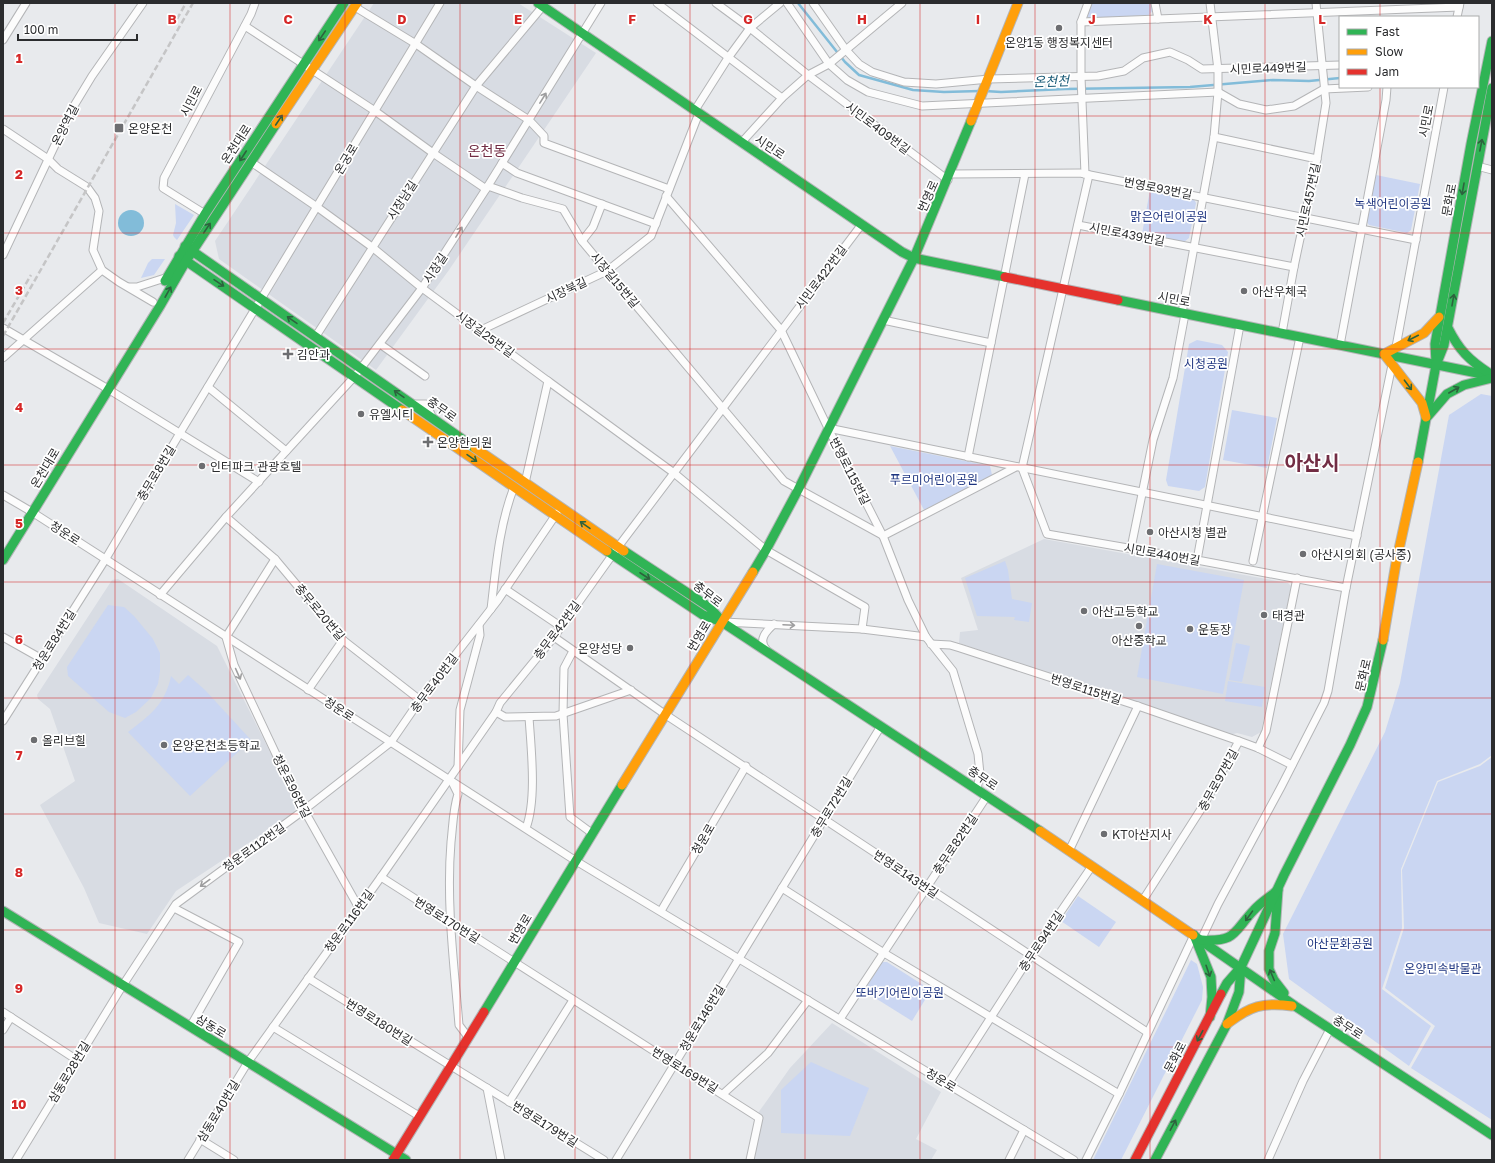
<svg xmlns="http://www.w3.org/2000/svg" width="1495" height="1163" viewBox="0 0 1495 1163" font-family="'Golos Text','Noto Sans KR',sans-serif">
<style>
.built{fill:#d8dce3}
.green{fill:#cad6f2}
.water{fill:#82bcd9}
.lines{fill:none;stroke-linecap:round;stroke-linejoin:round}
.stream{stroke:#82bcd9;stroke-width:2.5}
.street-casing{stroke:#b4b5b7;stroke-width:9}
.fast-casing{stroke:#b4b5b7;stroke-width:11}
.slow-casing{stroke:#b4b5b7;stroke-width:11}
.jam-casing{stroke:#b4b5b7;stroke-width:11}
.street{stroke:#fcfcfc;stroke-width:7}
.fast{stroke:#30b455;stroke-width:9}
.slow{stroke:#ff9f0a;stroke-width:9}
.jam{stroke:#e5322d;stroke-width:9}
.rail{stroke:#c5c5c6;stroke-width:2.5;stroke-dasharray:6 3;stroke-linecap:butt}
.oneway{stroke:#2d623e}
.oneway2{stroke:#9e9e9f}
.grid{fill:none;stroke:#d62828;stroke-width:1;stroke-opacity:0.55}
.poi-dot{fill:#6d6e71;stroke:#fff;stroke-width:1.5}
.labels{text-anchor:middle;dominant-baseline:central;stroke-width:3.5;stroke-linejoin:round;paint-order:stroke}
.poi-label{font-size:12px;fill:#2b2c2e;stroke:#fff;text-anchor:start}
.street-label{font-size:12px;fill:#2b2c2e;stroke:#fff}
.park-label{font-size:12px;fill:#1e3580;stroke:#fff}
.water-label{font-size:13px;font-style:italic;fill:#1a5b77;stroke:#fff}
.quarter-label{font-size:14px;fill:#722d44;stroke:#fff}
.town-label{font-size:20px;font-weight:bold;fill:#722d44;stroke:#fff}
.grid-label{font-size:13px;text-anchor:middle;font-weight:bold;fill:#d62828;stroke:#fff;stroke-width:3.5;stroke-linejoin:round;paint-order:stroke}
</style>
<rect width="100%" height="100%" fill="#e8eaed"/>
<g class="built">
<path d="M374,3H518L596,53L449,270L376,370L219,259L215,241Z"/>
<path d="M1044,539L1288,583L1291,586L1261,732L1252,737L1237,733L1230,735L959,643L960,632L978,630L961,578Z"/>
<path d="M118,579L217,646L296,804L294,813L176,891L147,934L99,923L84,888L40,805L75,781L50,709L38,699L37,695L112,580Z"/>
<path d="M832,1023L941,1092L916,1139L937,1150L931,1160H753L762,1119L758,1113L790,1068Z"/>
</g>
<g class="green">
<path d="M1090,3H1152L1153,10L1149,15L1089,19L1086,15Z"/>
<path d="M1376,175L1420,184L1411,230L1407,233L1369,225L1367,222Z"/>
<path d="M1150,190L1193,198L1196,203L1189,238L1184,242L1142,234Z"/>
<path d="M175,204L194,215L177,240L174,237L173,235L176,223Z"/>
<path d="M152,259H165L154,275L141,278L148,263Z"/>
<path d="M1197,340L1222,345L1228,352L1205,487L1199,491L1168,486L1166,480L1189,344Z"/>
<path d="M1481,394L1492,396V755L1480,764L1437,781L1401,869L1402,928L1382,989L1431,1026L1409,1066L1289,979L1283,934L1385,732L1400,683L1449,415Z"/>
<path d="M1232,410L1277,418L1267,468L1223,460Z"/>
<path d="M890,446L990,466L992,475L924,510Z"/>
<path d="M1005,561L1008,570L1012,599L1032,603L1029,622L1014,620L1015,617L977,616L965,578Z"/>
<path d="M1157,564L1244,580L1223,694L1137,677Z"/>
<path d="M108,605L124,607L134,616L153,639L160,653V671L158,684L151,698L136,712L125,718L109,712L68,676L67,667Z"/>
<path d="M1236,643L1250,646L1242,682L1229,680Z"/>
<path d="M188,675L205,690L251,740L190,796L128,732C150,715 165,705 171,676L179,684Z"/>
<path d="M1228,681L1265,687L1262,707L1225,701Z"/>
<path d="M1492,757V1120L1411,1068L1435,1026L1385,988L1404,928L1402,870L1438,782L1480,766Z"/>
<path d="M1078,896L1116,922L1099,947L1061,921Z"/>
<path d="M1191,960L1197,964L1203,987L1202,1000L1121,1160H1093Z"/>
<path d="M882,962H887L931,990L912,1021L864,991Z"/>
<path d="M811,1062L869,1088L850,1136L781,1133V1090Z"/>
</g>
<circle class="water" cx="131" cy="223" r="13"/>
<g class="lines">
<g class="stream">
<path d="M798,3L845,62L859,75L913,90L944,92L980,91"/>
<path d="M985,91L1001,92L1065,89L1190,87L1273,80L1309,81L1340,78"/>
</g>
<defs>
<g id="street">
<path d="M657,3L782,98"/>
<path d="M716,3L750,28L808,75L948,180"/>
<path d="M787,3L829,64L847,80L868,92L922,106L1218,92L1239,104L1266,110L1294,106L1324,89L1368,87"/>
<path d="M813,3L846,50L859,64L872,72L904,82L936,84L989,79L1098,76L1124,71L1143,58L1170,52L1188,60L1202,69L1340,65"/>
<path d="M1155,3L1158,19"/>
<path d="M355,7L416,44L476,86L529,120L544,136V143L669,189"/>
<path d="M1457,17L1460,3"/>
<path d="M1081,22L1459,7"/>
<path d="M245,26L375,111L433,153L486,189"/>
<path d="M3,40L26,3"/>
<path d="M695,110L728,58L750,28L780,3"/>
<path d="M3,129L48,159L58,169L87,187L95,198L99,211L93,250L102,270L119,282L153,302"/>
<path d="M1214,137L1317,159"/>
<path d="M742,142L782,98L808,75L829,64L902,3"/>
<path d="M251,162L317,207L372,247L422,288L548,381"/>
<path d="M502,163L517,173L656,224"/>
<path d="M1477,166L1492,170"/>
<path d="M950,174L1080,173L1416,240"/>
<path d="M1085,174L1081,77V22L1088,3"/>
<path d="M1089,175L1022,468L1047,534L1197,560L1346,588"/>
<path d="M488,186L522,198L563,209L582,241L607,271L784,481L882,535"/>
<path d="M666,196L781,330L828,428L883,536L908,600L926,637L953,671L978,754L980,774L977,789"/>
<path d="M205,214L163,188L164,178L251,14L255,3"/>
<path d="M1078,225L1294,267"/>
<path d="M582,241L593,227L602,204"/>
<path d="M3,255L72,109L92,76L143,3"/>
<path d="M129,287H137L168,277"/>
<path d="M1182,313L1214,137L1218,92V70L1210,3"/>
<path d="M883,320L991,343"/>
<path d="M3,328L103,386L259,482"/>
<path d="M479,331L607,271L651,236L699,113"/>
<path d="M1282,333L1294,267L1317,159L1326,103L1316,3"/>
<path d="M316,336L476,86L543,6"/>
<path d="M380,344L425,376"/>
<path d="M1340,345L1386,100L1387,87"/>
<path d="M1396,347L1444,87"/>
<path d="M3,358L102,270"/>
<path d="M208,387L286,451"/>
<path d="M414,404H426L431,414"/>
<path d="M828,428L1357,536"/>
<path d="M968,457L1025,174"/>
<path d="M525,483L548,381L674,473L766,550L865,607L862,629"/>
<path d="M3,495L32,512L576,861L1074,1160"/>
<path d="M226,517L275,559L343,640L420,700"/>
<path d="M883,536L1016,467"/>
<path d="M1131,548L1153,440L1173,378L1185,314"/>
<path d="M275,559L226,637L234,665L283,769L304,810L359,908"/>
<path d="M1197,560L1240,325"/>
<path d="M1253,561L1300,337"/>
<path d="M505,589L560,626"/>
<path d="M160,595L226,517L355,376L422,288L486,189L601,3"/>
<path d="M491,609C496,567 499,526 514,487"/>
<path d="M724,622L862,629L926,637"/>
<path d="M3,637L42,659"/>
<path d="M554,637L666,715L1147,1032"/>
<path d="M931,644L950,645L960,648L1138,706L1239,741"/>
<path d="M766,649C758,640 766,631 774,624"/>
<path d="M573,651L564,668L563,714L570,817L593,834"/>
<path d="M308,690L343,640"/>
<path d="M496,712L505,717L556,716L631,690"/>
<path d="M3,721L105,560L180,433L440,3"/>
<path d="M1258,748L1292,765"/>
<path d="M458,767L460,710L480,635L479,625"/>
<path d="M452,782L458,794C453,809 453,825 451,842C446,903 454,964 459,1025L468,1037"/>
<path d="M526,828C537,799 531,748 529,717"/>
<path d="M1069,851L1138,706"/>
<path d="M381,877L759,1118L750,1160"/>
<path d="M782,888L884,953L1119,1094"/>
<path d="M1143,900L1203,806L1239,741L1258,748L1266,731L1297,578"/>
<path d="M174,908L239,942L190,1027"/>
<path d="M661,911L746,766"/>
<path d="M1201,940L1218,904L1281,787L1324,703L1328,691L1346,588L1392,365"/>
<path d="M308,978L604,1160"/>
<path d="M3,1012L77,1060"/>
<path d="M840,1019L987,796"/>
<path d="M273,1027L419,1116"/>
<path d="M3,1030L11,1017"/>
<path d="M948,1084L1031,955L1092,866"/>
<path d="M487,1088L501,1160"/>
<path d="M723,1094L768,1053L808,1000"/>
<path d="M509,1102L573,1000"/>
<path d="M200,1139L234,1160"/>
<path d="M16,1160L123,985L176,904L304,810L391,742L420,700L498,600L557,513"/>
<path d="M188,1160L248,1062L381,877L496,712L500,703L554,637L618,547L862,224"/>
<path d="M616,1160L881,726"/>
<path d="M1009,1160L1024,1130"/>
<path d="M1086,1160L1119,1094L1194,935"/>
<path d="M1268,1160L1303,1081L1330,1029"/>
</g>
<g id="fast">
<path d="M538,3L902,252L914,258L1005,277"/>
<path d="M185,246L475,448"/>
<path d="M179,256L402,410"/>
<path d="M165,281L205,214L344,3"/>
<path d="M1118,300L1492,376"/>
<path d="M1448,328C1459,350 1469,360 1489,373"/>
<path d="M1436,363L1435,344L1471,144L1492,41"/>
<path d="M1428,416L1447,394L1464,385L1492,378"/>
<path d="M1418,462L1436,365L1444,345L1492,88"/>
<path d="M607,551L703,615L722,622L1040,831"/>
<path d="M624,551L709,607L720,619"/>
<path d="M3,560L160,306L186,261L276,124"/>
<path d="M753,572L766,550L798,490L914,258L971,121"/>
<path d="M1278,890L1275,933L1269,951V969L1274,980L1284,993"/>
<path d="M3,911L406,1160"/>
<path d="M1193,935L1295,1006L1492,1135"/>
<path d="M1194,935L1211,977L1212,997L1210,1017"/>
<path d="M1202,940C1237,942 1233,932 1254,910C1261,902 1270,897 1278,890"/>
<path d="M1221,994L1227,983L1241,967L1284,875L1350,745L1367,707L1383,640"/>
<path d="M484,1012L622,785"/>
<path d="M1155,1160L1227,1024L1239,992L1241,967"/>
</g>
<g id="slow">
<path d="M971,121L1018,3"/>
<path d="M276,124L357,3"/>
<path d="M402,410L607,551"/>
<path d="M1426,417L1422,403L1384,354L1424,333L1439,317"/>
<path d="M475,448L624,551"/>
<path d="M1383,640L1396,563L1418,462"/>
<path d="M622,785L753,572"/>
<path d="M1040,831L1193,935"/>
<path d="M1227,1024C1250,1006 1263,1002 1292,1006"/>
</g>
<g id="jam">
<path d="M1005,277L1118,300"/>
<path d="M393,1160L484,1012"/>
<path d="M1135,1160L1221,994"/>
</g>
</defs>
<use href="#street" class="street-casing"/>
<use href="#fast" class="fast-casing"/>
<use href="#slow" class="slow-casing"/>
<use href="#jam" class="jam-casing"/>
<use href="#street" class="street"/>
<use href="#fast" class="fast"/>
<use href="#slow" class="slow"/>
<use href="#jam" class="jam"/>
<g class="rail">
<path d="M177,19L186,3"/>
<path d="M3,323L31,275"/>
<path d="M3,336L193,3"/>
</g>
</g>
<defs><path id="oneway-shaft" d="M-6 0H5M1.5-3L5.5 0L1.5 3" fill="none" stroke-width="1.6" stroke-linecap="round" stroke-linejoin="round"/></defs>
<g class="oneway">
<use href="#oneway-shaft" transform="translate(322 36) rotate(124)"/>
<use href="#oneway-shaft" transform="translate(279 120) rotate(-56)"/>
<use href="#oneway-shaft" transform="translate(1481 145) rotate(-79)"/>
<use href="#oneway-shaft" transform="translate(243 156) rotate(123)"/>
<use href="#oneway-shaft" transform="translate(1463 189) rotate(100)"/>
<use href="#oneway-shaft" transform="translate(207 228) rotate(-56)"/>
<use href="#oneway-shaft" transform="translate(219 283) rotate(34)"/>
<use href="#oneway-shaft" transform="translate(168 292) rotate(-61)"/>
<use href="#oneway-shaft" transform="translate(1453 300) rotate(-80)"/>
<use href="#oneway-shaft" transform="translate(292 320) rotate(-145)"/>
<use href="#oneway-shaft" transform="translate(1413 338) rotate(153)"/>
<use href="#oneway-shaft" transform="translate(1408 385) rotate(53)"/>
<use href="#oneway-shaft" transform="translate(1454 390) rotate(-30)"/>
<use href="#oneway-shaft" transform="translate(399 394) rotate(-145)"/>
<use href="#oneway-shaft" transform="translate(472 458) rotate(35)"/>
<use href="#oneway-shaft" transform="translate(585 525) rotate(-145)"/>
<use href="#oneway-shaft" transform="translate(645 576) rotate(33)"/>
<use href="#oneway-shaft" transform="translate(1249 916) rotate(126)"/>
<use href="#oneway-shaft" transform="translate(1208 971) rotate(71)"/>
<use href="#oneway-shaft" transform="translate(1272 975) rotate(-113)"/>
<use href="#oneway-shaft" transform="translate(1200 1036) rotate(118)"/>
<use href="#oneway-shaft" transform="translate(1173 1125) rotate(-62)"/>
</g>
<g class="oneway2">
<use href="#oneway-shaft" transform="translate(543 98) rotate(-58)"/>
<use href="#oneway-shaft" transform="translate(459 232) rotate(-58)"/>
<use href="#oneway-shaft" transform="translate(789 625) rotate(3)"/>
<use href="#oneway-shaft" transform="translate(238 674) rotate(66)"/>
<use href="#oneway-shaft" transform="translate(205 883) rotate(144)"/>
</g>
<path class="grid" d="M115,3V1160M230,3V1160M345,3V1160M460,3V1160M575,3V1160M690,3V1160M805,3V1160M920,3V1160M1035,3V1160M1150,3V1160M1265,3V1160M1380,3V17M1380,87V1160M3,116H1492M3,233H1492M3,349H1492M3,465H1492M3,582H1492M3,698H1492M3,814H1492M3,930H1492M3,1047H1492"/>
<g class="poi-dot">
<circle cx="1059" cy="28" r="4"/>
<rect x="114" y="123" width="10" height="10" rx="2"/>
<circle cx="1244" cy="291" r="4"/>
<path d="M286 348h4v4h4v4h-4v4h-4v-4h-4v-4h4z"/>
<circle cx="361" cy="414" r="4"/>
<path d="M426 436h4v4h4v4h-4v4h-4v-4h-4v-4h4z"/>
<circle cx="202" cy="466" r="4"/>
<circle cx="1150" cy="532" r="4"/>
<circle cx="1303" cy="554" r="4"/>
<circle cx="1084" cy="611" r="4"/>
<circle cx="1264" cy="615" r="4"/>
<circle cx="1139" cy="626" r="4"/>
<circle cx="1190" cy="629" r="4"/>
<circle cx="630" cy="648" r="4"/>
<circle cx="34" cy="740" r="4"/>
<circle cx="164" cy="745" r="4"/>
<circle cx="1104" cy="834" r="4"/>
</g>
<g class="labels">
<g class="poi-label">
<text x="1059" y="42" text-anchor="middle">온양1동 행정복지센터</text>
<text x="128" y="128">온양온천</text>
<text x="1252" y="291">아산우체국</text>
<text x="297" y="354">김안과</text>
<text x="369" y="414">유엘시티</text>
<text x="437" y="442">온양한의원</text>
<text x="210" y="466">인터파크 관광호텔</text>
<text x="1158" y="532">아산시청 별관</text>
<text x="1311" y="554">아산시의회 (공사중)</text>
<text x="1092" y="611">아산고등학교</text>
<text x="1272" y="615">태경관</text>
<text x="1198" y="629">운동장</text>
<text x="1139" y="640" text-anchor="middle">아산중학교</text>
<text x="622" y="648" text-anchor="end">온양성당</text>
<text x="42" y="740">올리브힐</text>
<text x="172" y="745">온양온천초등학교</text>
<text x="1112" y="834">KT아산지사</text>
</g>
<g class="street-label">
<text transform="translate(1268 68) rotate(-2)">시민로449번길</text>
<text transform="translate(191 101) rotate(-62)">시민로</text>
<text transform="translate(1426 121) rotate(-79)">시민로</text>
<text transform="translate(65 125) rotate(-63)">온양역길</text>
<text transform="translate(878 128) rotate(37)">시민로409번길</text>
<text transform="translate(236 144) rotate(-57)">온천대로</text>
<text transform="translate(770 147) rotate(34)">시민로</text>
<text transform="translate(346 159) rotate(-59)">온궁로</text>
<text transform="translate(1158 188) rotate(11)">번영로93번길</text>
<text transform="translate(928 196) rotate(-66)">번영로</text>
<text transform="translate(402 200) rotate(-57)">시장남길</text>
<text transform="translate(1308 200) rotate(-78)">시민로457번길</text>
<text transform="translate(1449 200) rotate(-80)">문화로</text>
<text transform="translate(1127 234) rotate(11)">시민로439번길</text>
<text transform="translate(435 268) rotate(-56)">시장길</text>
<text transform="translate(821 277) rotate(-53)">시민로422번길</text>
<text transform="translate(615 280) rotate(50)">시장길15번길</text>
<text transform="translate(566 290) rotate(-25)">시장북길</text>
<text transform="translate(1174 299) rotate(11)">시민로</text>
<text transform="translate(485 334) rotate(36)">시장길25번길</text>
<text transform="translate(442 409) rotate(36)">충무로</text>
<text transform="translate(45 468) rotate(-59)">온천대로</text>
<text transform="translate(850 471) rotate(63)">번영로115번길</text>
<text transform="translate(156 473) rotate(-59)">충무로8번길</text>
<text transform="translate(65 533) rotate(33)">청운로</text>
<text transform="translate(1162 554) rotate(10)">시민로440번길</text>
<text transform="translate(708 594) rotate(38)">충무로</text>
<text transform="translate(320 612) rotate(50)">충무로20번길</text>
<text transform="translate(557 630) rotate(-53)">충무로42번길</text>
<text transform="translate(699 636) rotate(-59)">번영로</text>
<text transform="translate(54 640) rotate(-58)">청운로84번길</text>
<text transform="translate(1363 675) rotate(-77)">문화로</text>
<text transform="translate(434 683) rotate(-53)">충무로40번길</text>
<text transform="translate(1086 689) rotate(18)">번영로115번길</text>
<text transform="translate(339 709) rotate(33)">청운로</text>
<text transform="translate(983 778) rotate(34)">충무로</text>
<text transform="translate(1218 780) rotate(-61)">충무로97번길</text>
<text transform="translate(292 786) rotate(63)">청운로96번길</text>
<text transform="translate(831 807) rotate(-59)">충무로72번길</text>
<text transform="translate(703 839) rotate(-60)">청운로</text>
<text transform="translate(955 844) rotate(-56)">충무로82번길</text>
<text transform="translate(254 847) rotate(-36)">청운로112번길</text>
<text transform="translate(906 874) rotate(34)">번영로143번길</text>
<text transform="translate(447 920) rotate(32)">번영로170번길</text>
<text transform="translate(349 921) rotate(-54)">청운로116번길</text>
<text transform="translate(520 929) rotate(-59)">번영로</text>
<text transform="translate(1041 941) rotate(-56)">충무로94번길</text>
<text transform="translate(702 1018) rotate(-59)">청운로146번길</text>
<text transform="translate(379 1022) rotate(32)">번영로180번길</text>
<text transform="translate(211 1026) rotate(31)">삼동로</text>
<text transform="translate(1348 1027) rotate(33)">충무로</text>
<text transform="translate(1175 1057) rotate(-62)">문화로</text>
<text transform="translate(685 1070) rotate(32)">번영로169번길</text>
<text transform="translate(69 1072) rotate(-59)">삼동로28번길</text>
<text transform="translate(941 1080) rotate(31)">청운로</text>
<text transform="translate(218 1111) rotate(-59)">삼동로40번길</text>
<text transform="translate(545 1124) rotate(32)">번영로179번길</text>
</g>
<g class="park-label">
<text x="1393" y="203">녹색어린이공원</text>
<text x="1169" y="216">맑은어린이공원</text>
<text x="1206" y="363">시청공원</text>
<text x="934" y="479">푸르미어린이공원</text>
<text x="1340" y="943">아산문화공원</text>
<text x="1443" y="968">온양민속박물관</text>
<text x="900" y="992">또바기어린이공원</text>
</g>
<g class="water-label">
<text transform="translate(1051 81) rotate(-2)">온천천</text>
</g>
<g class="quarter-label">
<text x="487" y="150">온천동</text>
</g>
<g class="town-label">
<text x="1312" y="462">아산시</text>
</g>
</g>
<g class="grid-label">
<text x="172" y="24">B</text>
<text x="288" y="24">C</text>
<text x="402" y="24">D</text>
<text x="518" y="24">E</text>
<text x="632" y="24">F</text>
<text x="748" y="24">G</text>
<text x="862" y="24">H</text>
<text x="978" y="24">I</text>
<text x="1092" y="24">J</text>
<text x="1208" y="24">K</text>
<text x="1322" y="24">L</text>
<text x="19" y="63">1</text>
<text x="19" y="179">2</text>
<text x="19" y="295">3</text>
<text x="19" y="412">4</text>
<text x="19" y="528">5</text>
<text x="19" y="644">6</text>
<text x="19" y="760">7</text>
<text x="19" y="877">8</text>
<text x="19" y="993">9</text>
<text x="19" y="1109">10</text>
</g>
<rect width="1495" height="1163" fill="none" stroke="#2b2c2e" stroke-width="8"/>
<rect x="1339" y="16" width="140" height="72" fill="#ffffff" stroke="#aaabab"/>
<rect x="1347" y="29" width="20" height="6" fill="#30b455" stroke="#aaabab"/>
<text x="1375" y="36" font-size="12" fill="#2b2c2e">Fast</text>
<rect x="1347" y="49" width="20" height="6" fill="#ff9f0a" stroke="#aaabab"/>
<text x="1375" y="56" font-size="12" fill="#2b2c2e">Slow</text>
<rect x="1347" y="69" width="20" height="6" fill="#e5322d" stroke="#aaabab"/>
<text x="1375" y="76" font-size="12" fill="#2b2c2e">Jam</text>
<path d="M18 34v6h119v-6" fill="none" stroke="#2b2c2e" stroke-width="2"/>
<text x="24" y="34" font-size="12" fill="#2b2c2e" stroke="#ffffff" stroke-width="3" paint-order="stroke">100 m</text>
</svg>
